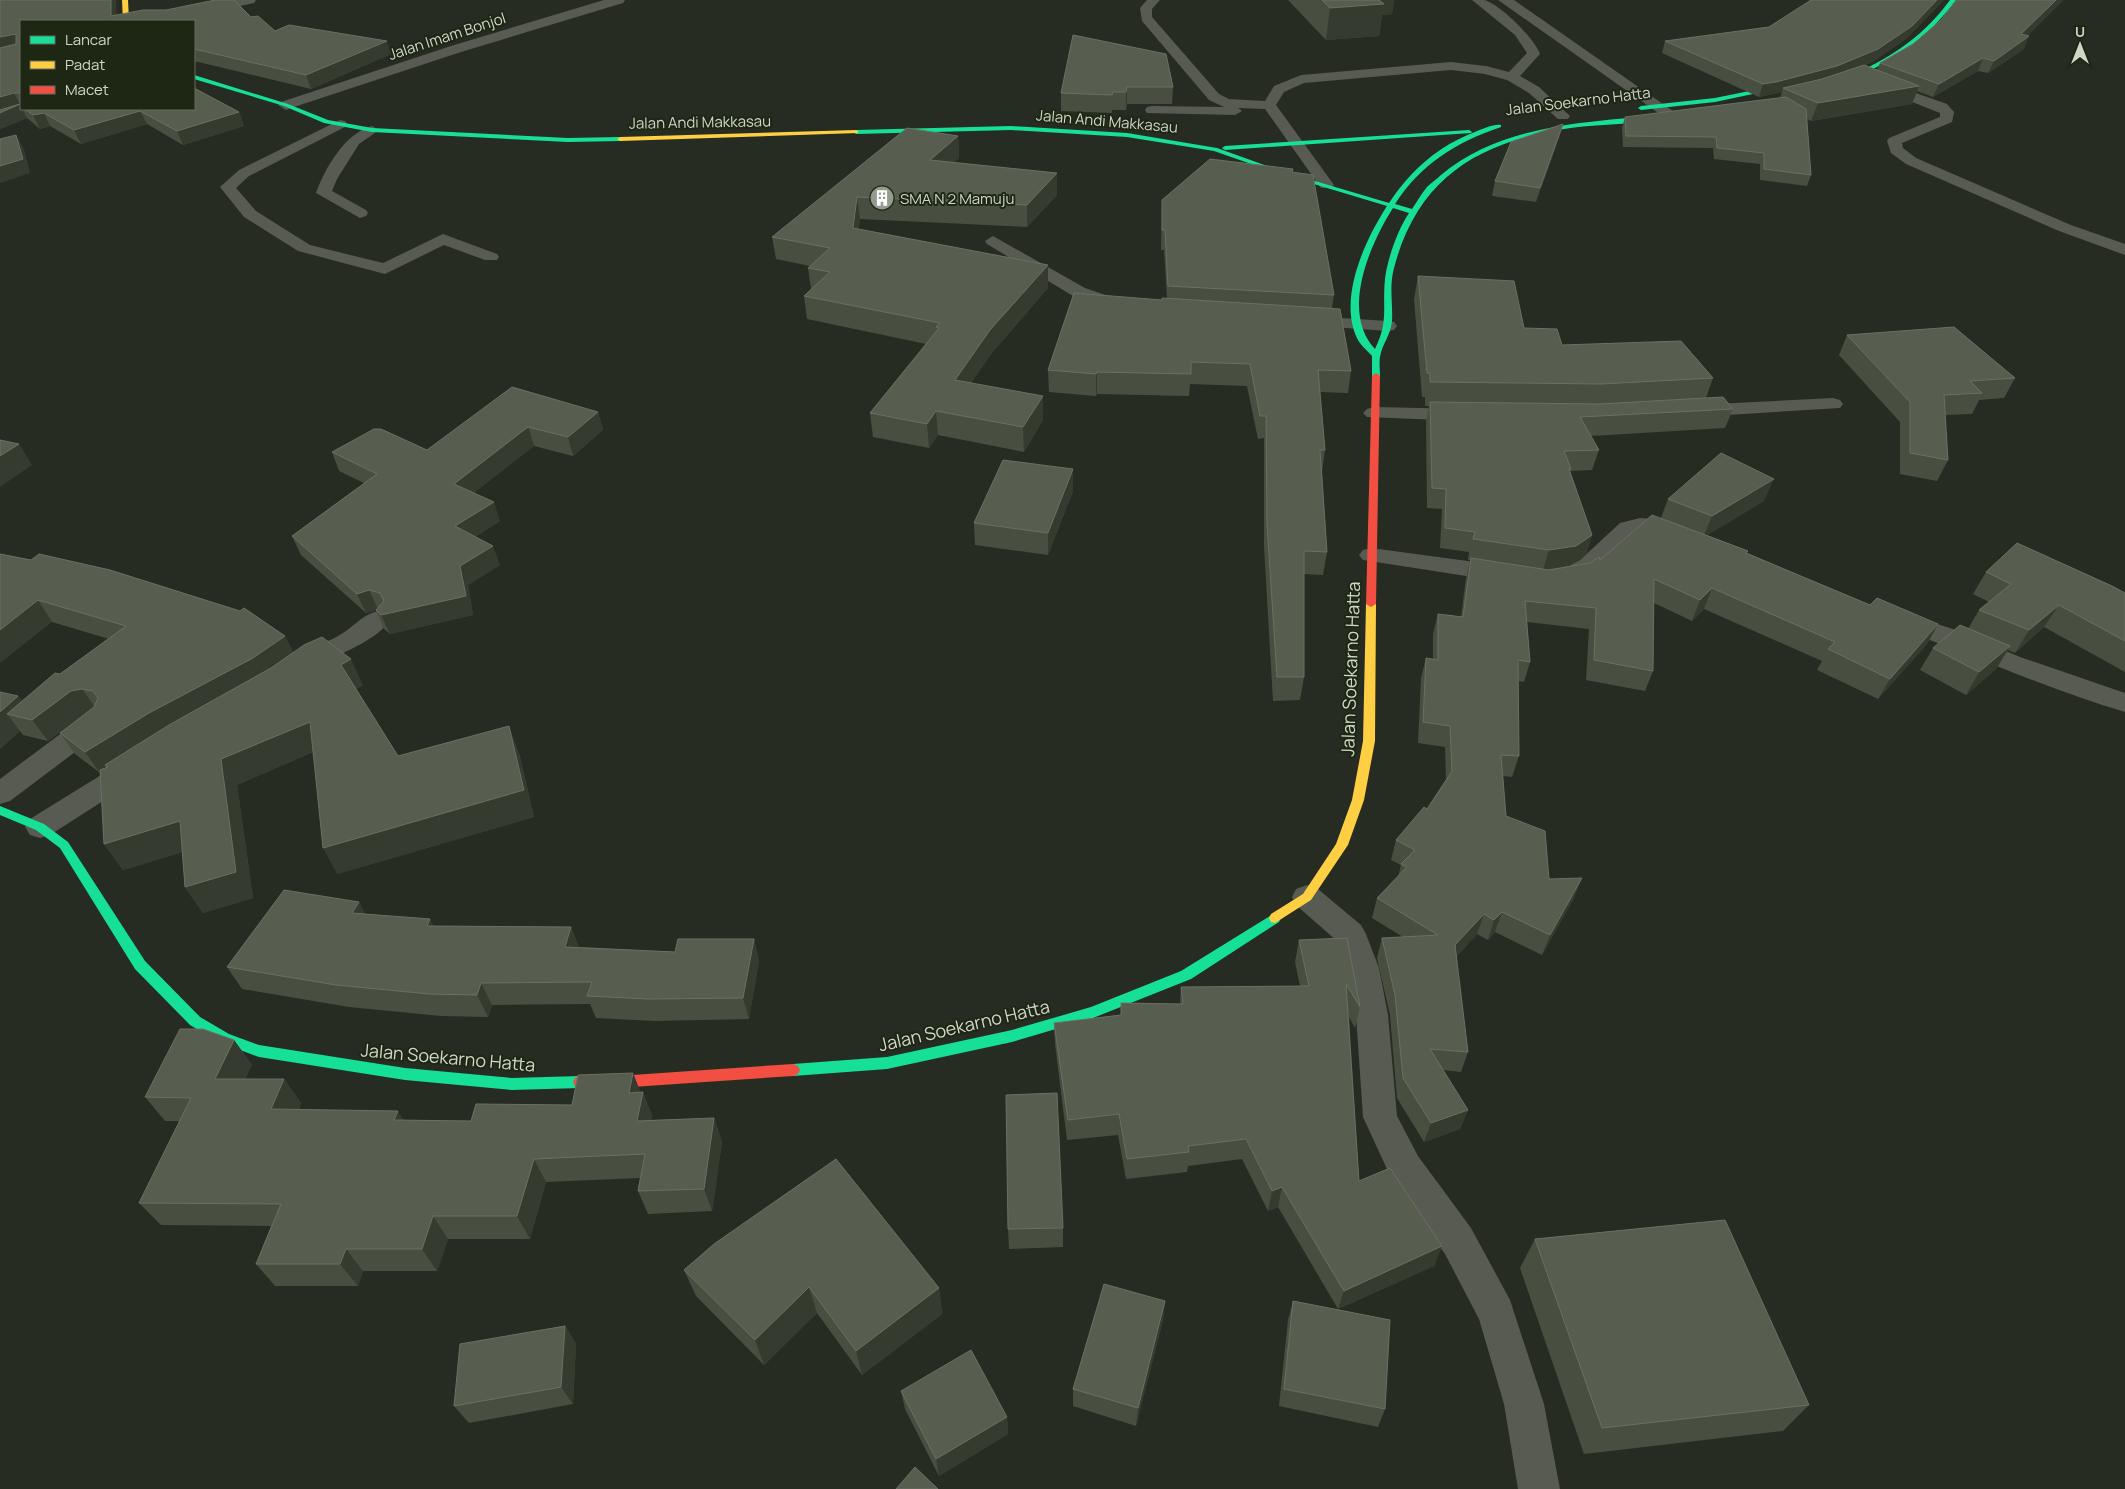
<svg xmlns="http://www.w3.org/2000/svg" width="2125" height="1489" viewBox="0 0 2125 1489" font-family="Manrope,sans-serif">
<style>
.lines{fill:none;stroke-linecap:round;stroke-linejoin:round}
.lane{fill:#575b52;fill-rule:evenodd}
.street{fill:#575b52;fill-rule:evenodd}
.fast{fill:#16e098;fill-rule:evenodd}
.slow{fill:#ffcf43;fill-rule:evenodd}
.jam{fill:#f24e42;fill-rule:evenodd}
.wall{fill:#484f40}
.shaded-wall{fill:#353b2e}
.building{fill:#575e4f;stroke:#6a7162}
.labels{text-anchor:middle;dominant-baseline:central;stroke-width:4;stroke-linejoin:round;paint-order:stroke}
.far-street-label{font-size:15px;fill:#cfd7ca;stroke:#1d2713}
.far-poi-label{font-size:15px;fill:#cfd7ca;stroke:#1d2713;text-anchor:start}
.street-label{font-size:18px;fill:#cfd7ca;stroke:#1d2713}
</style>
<rect width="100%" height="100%" fill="#272c22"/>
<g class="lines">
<g class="lane">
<path d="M1147,0H1160L1152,9V17L1219,94L1229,99L1265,101L1274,86L1301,75L1451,62L1486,66L1509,72L1527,53L1515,35L1472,0C1476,0 1480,0 1484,0C1499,3 1535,39 1540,54L1520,76L1539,87L1570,116L1568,119H1558L1529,93L1507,80L1485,74L1451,70L1304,83L1284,92L1276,105L1334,185L1331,188H1321L1265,109L1238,108L1242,111L1235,115L1147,113L1145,110L1147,107L1152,106L1224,107L1209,100L1142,21L1140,8Z"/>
<path d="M1882,81L1947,104L1954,112L1952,122L1902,143L1903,148L1916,158L2071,225L2125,244V255L2059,231L1906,164L1891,153L1887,141L1889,138L1940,117V113L1877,88L1875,85L1877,82Z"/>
<path d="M340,120L345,121L347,124L345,127L249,176L236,188L256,211L310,245L383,263L443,234L497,254L499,257L497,260H485L444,245L385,274L298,251L244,217L220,187L239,170Z"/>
<path d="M372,126L379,130L359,144L337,179L332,191L366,210L368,213L366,216L360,218L316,193C325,168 345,133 372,126Z"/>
<path d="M993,236L1085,288L1123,301L1126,305L1123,309L1117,310L1073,296L987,244L985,241Z"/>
<path d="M1309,316L1388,321L1394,322L1397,326L1394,330L1388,331L1303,325L1300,321L1303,317Z"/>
</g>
<g class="street">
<path d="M231,0H256L254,3L171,21H147L149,18Z"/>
<path d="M604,0H625L623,3L461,52L291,108L286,110L278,105L281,102L451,46Z"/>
<path d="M1498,0H1514L1680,116L1672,121L1667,119Z"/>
<path d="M1833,398L1840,400L1843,404L1840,408L1695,417L1688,415L1684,411L1688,407L1695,405Z"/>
<path d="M1374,407L1465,409L1472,411L1476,415L1472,419L1465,421L1367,417L1363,413L1367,409Z"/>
<path d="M1640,518C1655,519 1679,523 1688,535L1684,540C1668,544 1655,532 1639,532C1612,545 1596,591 1559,581L1556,576L1559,571L1580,560L1620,523Z"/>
<path d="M1371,548L1505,566L1514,569L1517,574L1514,579L1505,582L1363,560L1359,555L1363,550Z"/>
<path d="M378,611L387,613L391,619C378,639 349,649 330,660C323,664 317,671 310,673C304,675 301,674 295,672L291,666C301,650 322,645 338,636C352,629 361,615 378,611Z"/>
<path d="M1899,612L1953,629L2020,657L2125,693V712C2045,689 1969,652 1890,626L1886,620L1890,614Z"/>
<path d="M97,712L107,714L111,721L107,728L10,801L0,804V779L87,714Z"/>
<path d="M132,759L142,762L146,769L142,776L50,835L40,838L30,835L25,827L30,819L122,762Z"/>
<path d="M1307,885L1318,889L1361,925L1366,934L1379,968L1388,1015L1397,1116L1418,1156L1471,1228L1510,1300L1544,1404L1560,1489H1518L1504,1404L1479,1319L1445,1254L1392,1180L1363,1117L1356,1015L1347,968L1337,941L1296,905L1292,897L1296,889Z"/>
</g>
<g class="fast">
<path d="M1950,0H1956C1926,41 1888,65 1841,83H1837V81C1883,63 1921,40 1950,0Z"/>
<path d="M194,75L288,104L328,120L372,128L568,138L620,137L623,139L620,141L568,142L372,132L324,123L284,106L194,79Z"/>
<path d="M1788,83L1790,84V86L1715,102L1641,110L1638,108L1641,106L1715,98Z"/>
<path d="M1663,115L1665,116V118C1637,124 1607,124 1578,127C1485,139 1419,173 1394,268C1389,286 1393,304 1392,321C1391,335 1382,344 1380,357C1379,363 1380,370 1380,376L1376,379L1372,376V356C1367,350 1360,345 1357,338C1338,298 1365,240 1387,206L1274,172L1214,151L1127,137L1011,130L856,134L853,132L856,130L1011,126L1127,133L1217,148L1278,170L1389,203C1411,170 1438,146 1475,132C1483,129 1493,124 1501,125V127C1456,142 1421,164 1395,204L1412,209C1417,202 1421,194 1427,187C1431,183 1437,179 1441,175C1502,124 1588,122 1663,115ZM1393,208L1409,213C1398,229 1387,260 1385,279C1382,309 1389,320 1375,349C1340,312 1370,244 1393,208Z"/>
<path d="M1469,130L1472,132L1471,133L1225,150L1222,148L1225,146Z"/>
<path d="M0,806L44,824L68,842L145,961L200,1017L229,1034L259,1045L405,1068L512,1078L580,1076L585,1078L587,1082L585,1086L580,1088L512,1090L405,1080L259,1057L219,1042L190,1025L135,969L60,848L36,830L0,815Z"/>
<path d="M1275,913L1279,914L1281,918L1279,922L1191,979L1093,1018L1012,1042L887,1069L793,1076L788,1074L786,1070L788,1066L793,1064L887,1057L1012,1030L1091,1007L1181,971Z"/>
</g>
<g class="slow">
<path d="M122,0H128L129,21H123Z"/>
<path d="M856,130L858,131V133L620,141L617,139L620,137Z"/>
<path d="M1371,601L1376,604L1375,741L1364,800L1348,845L1311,900L1275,923L1271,922L1269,918L1271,914L1303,894L1336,844L1352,800L1363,741L1366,604Z"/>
</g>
<g class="jam">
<path d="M1376,373L1380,376L1376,604L1371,607L1366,604L1372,376Z"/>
<path d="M793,1064L798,1066L800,1070L798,1074L793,1076L632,1087L580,1088L575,1086L573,1082L575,1078L580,1076L632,1075Z"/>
</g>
</g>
<g class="wall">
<path d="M0,0H116V15L251,17L275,31L391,54L311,89L194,61V21H21V107V106V109L27,118L0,129Z"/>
<path d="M1288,0H1394L1392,14L1382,15L1379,36L1326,40Z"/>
<path d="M1811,0H1944L1907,38L1874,61L1865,65L1877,70L1880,63L2063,0L2027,36L2024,49L1988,73L1978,71L1933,97L1917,91L1912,104L1811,121L1807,119L1811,175L1807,186L1760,180V164L1714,159L1713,148L1623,147L1622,128L1625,117L1780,98L1782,92L1759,97L1662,53L1665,41L1769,27Z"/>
<path d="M1073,35L1173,87L1172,104H1127L1126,110H1112V113L1061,111V93Z"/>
<path d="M22,109H194L239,112L244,126L183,145L147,124L81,144L50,126L40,129L27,118Z"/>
<path d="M1563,124L1559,138L1536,202L1492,196L1495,181Z"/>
<path d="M958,136L959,158L953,163L1057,173V195L1027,227L860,219L858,229L1048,265V288L991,354L971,383L1043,420L1024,452L938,435L929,448L873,437L870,413L926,344L807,319L804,296L811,289L808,268L810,266L776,259L772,237Z"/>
<path d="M1293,172L1334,295L1332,308L1351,371L1348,393L1320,392L1325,450L1322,471L1327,552L1323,575L1304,574V677L1300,700L1273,701L1264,547V438L1258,439L1247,386L1190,384L1189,396L1097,394L1096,396L1049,392L1048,370L1162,300L1167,299L1164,250H1161L1162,200Z"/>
<path d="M1418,276L1524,328L1562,345L1713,378L1706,398L1733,409L1725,428L1591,436L1599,450L1592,470L1570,471L1592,535L1586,555L1569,566L1590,563L1600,560L1661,518L1668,499L1764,501L1707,535L1748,551L1747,554L1870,605L1938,624L1927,644L1878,699L1817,670L1822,661L1704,609L1692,621L1654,603L1653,671L1645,691L1586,680L1589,629L1527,622L1530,662L1524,682L1518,681L1519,756L1512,777L1503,776L1506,816L1549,879L1574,898L1542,955L1495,932L1488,940L1477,934L1456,957L1468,1052L1461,1072L1443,1070L1468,1110L1460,1129L1424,1142L1397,1098L1390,1015L1377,958L1382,938L1403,937L1372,918L1377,898L1398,877L1401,865L1391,860L1396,840L1427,809L1446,780L1445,747L1418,743L1421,678L1426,658L1433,659V634L1438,614L1461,617L1466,578L1470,560H1468L1469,552L1440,548L1442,509L1427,508L1426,422L1429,406H1425V397H1422L1414,299Z"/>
<path d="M1847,335L2015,378L2004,398L1979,400L1972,414L1945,415L1948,460L1937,481L1900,474V422L1839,355Z"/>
<path d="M598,412L603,430L573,456L534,446L473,493L500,521L475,537L500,565L468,585L473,615L390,634L384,629L376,610L366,613L301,555L292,536L364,483L339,471L332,452L427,450Z"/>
<path d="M1073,469V491L1048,555L975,545L974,523Z"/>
<path d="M0,554L294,653L363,685L356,689L398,756L519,753L534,817L337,874L313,752L237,785L253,898L203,913L185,887L182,852L123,870L104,844L100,773L75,754L60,733L88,712H86L48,741L23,735L20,731L0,749V692L18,696L22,701L60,674L109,639L52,622Z"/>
<path d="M1986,572L2125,593V672L2044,627L2015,653L2008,650L1996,669L1966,695L1920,670L1933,648L1968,629L1979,610L1989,602L1973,594Z"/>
<path d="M359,902L365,914L434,926L571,927L579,947L675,952L754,939L759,961L749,1019L655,1021L596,1018L590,1004L492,1005L488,1017L441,1016L349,1007L242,989L227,967Z"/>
<path d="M1347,938L1360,1007L1355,1028L1349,1017L1359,1181L1442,1246L1434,1266L1338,1309L1278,1207L1268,1211L1242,1159L1188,1166L1187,1172L1126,1179L1118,1135L1067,1140L1055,1044L1054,1023L1121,1015V1003L1180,1004L1181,987L1300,986L1295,962L1299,940Z"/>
<path d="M234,1040L252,1065L245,1079H284L301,1103L299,1110L404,1120L471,1121L572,1105L633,1073L640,1092H643L652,1116L651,1120L714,1118L722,1142L712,1211L648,1214L638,1191L640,1178L546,1182L530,1239H448L437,1271H363L358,1286H275L256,1264L271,1226L161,1225L139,1203L180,1121H165L145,1097Z"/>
<path d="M1063,1228V1247L1009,1249L1008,1229Z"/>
<path d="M1535,1239L1809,1405L1783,1431L1584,1454L1520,1268Z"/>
<path d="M684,1270L939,1288L942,1314L862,1375L817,1313L764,1365L696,1296Z"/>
<path d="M1165,1301L1163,1320L1136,1426L1073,1406V1389Z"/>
<path d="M1293,1301L1385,1409L1378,1427L1279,1406L1288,1320Z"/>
<path d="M565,1326L576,1344L573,1404L469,1423L454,1406Z"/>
<path d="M901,1391L1007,1417L1008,1434L939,1476L905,1409Z"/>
</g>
<g class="shaded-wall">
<path d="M111,0H116L117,21L111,16Z"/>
<path d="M1361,0H1394L1392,14L1382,15L1379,36L1326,40L1330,8Z"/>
<path d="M1937,0H1944L1907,38L1874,61L1832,79L1783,88L1782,92L1759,97L1763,84Z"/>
<path d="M2056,0H2063L2020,43L2029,36L2024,49L1988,73L1994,61Z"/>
<path d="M16,34L21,45L0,52V37Z"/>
<path d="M387,41L391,54L311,89L306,75Z"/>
<path d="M1983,58L1978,71L1933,97L1939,84Z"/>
<path d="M1919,86L1912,104L1811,121L1818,103Z"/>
<path d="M1127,87V104L1126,110V92Z"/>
<path d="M14,93L21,106V109L27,118L0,129V97Z"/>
<path d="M140,111L147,124L81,144L74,130Z"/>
<path d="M239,112L244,126L183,145L177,131Z"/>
<path d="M44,113L50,126L40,129L33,115Z"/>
<path d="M1563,124L1559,138L1536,202L1540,188Z"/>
<path d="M16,135L24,149L30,173L0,183V166Z"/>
<path d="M958,136L959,158L932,182L930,160Z"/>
<path d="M1057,173V195L1027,227V205Z"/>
<path d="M857,197L860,219L856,250L853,228Z"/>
<path d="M1048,265V288L991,354L957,404L955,380L990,330Z"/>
<path d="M1097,372V394L1096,396V374Z"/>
<path d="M1043,396V420L1024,452L1023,427Z"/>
<path d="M936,411L938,435L929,448L927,424Z"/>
<path d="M598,412L603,430L573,456L568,437Z"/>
<path d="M528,427L534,446L461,503L454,484Z"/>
<path d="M19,444L32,465L0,487V456Z"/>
<path d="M1073,469V491L1048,555V533Z"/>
<path d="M1774,479L1764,501L1703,538L1712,516Z"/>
<path d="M494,502L500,521L462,545L455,526Z"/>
<path d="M1592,535L1586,555L1569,566L1543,570L1549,550Z"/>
<path d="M493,546L500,565L468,585L473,615L390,634L381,615Z"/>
<path d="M1712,588L1704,609L1692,621L1700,600Z"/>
<path d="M369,590L378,609L366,613L357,594Z"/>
<path d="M38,600L52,622L0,663V630Z"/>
<path d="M2059,605L2044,627L2015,653L2029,630Z"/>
<path d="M1938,624L1927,644L1878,699L1890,679Z"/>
<path d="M285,636L296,657L105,765L108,769L100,773L85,752L149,713Z"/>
<path d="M2010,646L1996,669L1966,695L1979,672Z"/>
<path d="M351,659L363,685L353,691L341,665Z"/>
<path d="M82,689L97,710L86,712L48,741L32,720L7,714L20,731L0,749V712L18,696L34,718L71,691Z"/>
<path d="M310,722L323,748L237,785L253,898L203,913L185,887L221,759Z"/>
<path d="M509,726L519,753L534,817L337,874L323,848Z"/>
<path d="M180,821L197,847L123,870L104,844Z"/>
<path d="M1582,878L1574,898L1542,955L1550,935Z"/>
<path d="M359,902L371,925L352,913Z"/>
<path d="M1502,912L1495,932L1488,940L1494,920Z"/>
<path d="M1484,914L1477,934L1448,965L1455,945Z"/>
<path d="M430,919L442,942L427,926Z"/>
<path d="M571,927L580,949L565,947Z"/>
<path d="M754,939L759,961L749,1019L743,998Z"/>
<path d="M481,983L492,1005L488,1017L477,995Z"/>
<path d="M234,1040L252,1065L234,1103L215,1079Z"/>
<path d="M633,1073L642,1096L643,1092L652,1116L647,1145L637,1121L629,1093Z"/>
<path d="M284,1079L301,1103L289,1133L271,1109Z"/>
<path d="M1468,1110L1460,1129L1424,1142L1431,1123Z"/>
<path d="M398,1111L413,1135L394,1120Z"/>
<path d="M714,1118L722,1142L712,1211L704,1189Z"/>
<path d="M534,1159L546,1182L530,1239L517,1216Z"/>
<path d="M1282,1187L1278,1207L1268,1211L1272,1191Z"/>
<path d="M433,1216L448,1239L437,1271L422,1249Z"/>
<path d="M1442,1246L1434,1266L1338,1309L1344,1291Z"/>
<path d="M346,1249L363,1271L358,1286L340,1264Z"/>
<path d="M809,1287L817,1313L764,1365L755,1340Z"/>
<path d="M939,1288L942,1314L862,1375L856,1351Z"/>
<path d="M1165,1301L1163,1320L1136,1426L1138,1408Z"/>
<path d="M565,1326L576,1344L573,1404L561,1387Z"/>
<path d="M1007,1417L1008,1434L939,1476L936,1459Z"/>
</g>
<g class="building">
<path d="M0,0H111V16L143,10H166L215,0H234L251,17L258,16L275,31L289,25L387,41L306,75L194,49V21H21V93H14L0,97V48L16,44V34L0,37Z"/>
<path d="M1322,0H1379L1384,4L1330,8Z"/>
<path d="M1811,0H1937L1912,26L1878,49L1837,66L1776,82L1763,84L1665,41L1769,27Z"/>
<path d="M1957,0H2056L2021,34L2029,36L1994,61L1983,58L1939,84L1880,63L1913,44L1941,20Z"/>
<path d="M1073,35L1166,54L1173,87H1127L1126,92H1113L1112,95L1061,93Z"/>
<path d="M1864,65L1919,86L1818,103L1783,88L1822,79Z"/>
<path d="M194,88L239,112L177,131L140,111L74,130L44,113L33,115L25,109H194Z"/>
<path d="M1786,97L1806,109L1811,175L1764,169V153L1717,148L1716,137L1626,136L1625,117Z"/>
<path d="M20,104L0,113V110Z"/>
<path d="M1563,124L1540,188L1495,181L1511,142Z"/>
<path d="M907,128L958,136L930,160L1057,173L1027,205L857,197L853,228L1048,265L990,330L955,380L1043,396L1023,427L936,411L927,424L870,413L939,328L936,327L940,323L804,296L830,272L808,268L830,248L772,237Z"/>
<path d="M16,135L23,159L0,166V139Z"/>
<path d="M1210,159L1293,169L1292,172L1313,175L1334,295L1168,286L1165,230H1162V200Z"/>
<path d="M1418,276L1514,281L1524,328L1557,329L1562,345L1681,341L1713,378L1601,384L1430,382V373H1427Z"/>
<path d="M1074,293L1162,300V298L1340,309L1351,371L1318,370L1325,450H1320L1327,552L1304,551V677H1277L1267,524L1266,416H1260L1250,364L1191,362V374L1097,372L1096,374L1048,370Z"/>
<path d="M1954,327L2015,378L1970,381L1982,393L1944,395L1948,460L1910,453V402L1847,335Z"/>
<path d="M512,387L598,412L568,437L528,427L454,484L494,502L455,526L493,546L460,566L466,596L381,615L376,610L384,601L380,593L369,590L357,594L292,536L377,474L332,452L374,429H381L427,450Z"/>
<path d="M1723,397L1733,409L1580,417L1599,450L1564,451L1571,469H1569L1592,535L1576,546L1549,550L1473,539L1475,532L1445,528L1446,489L1432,488L1430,402L1600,404Z"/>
<path d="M0,440L19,444L0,456Z"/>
<path d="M1721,453L1774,479L1712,516L1668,499Z"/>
<path d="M1003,460L1073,469L1048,533L974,523Z"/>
<path d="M1652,515L1748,551L1746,553L1870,605L1877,598L1938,624L1890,679L1828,649L1835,642L1712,588L1700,600L1654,579L1653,671L1594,660L1596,608L1525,601L1530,662L1518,660L1519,756L1501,755L1506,816L1545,831L1549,879L1582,878L1550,935L1502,912L1494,920L1484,914L1455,945L1468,1052L1430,1049L1468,1110L1431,1123L1403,1078L1395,995L1382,938L1438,935L1377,898L1407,867L1401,864L1415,850L1396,840L1424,807L1427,809L1452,771L1450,726L1423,722L1426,658L1438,660V614L1463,617L1471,558L1549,570L1590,563L1599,557L1600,560Z"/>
<path d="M2017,543L2112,586L2125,593V641L2059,605L2029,630L1979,610L2011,584L1986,572Z"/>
<path d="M0,554L31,560L39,554L110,570L240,611L244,608L285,636L253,658L149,713L85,752L60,733L94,707L98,698L93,691L82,689L71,691L32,720L7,714L55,673L60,674L126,626L38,600L0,630Z"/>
<path d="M1960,625L2010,646L1979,672L1933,648Z"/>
<path d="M322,637L351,659L341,665L398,756L509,726L524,790L323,848L310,722L221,759L236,872L185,887L180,821L104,844L100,770L108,767L105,765L169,725L271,668L304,645Z"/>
<path d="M0,692L18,696L0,712Z"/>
<path d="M284,890L359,902L352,913L430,919L427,926L571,927L565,947L675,952L678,939H754L743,998L648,999L587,996L592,982L481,983L477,995L429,994L336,985L227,967Z"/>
<path d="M1347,938L1360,1007L1346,984L1359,1181L1390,1168L1442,1246L1344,1291L1282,1187L1272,1191L1246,1139L1188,1146L1189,1152L1127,1159L1119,1114L1068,1120L1054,1023L1121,1015V1003L1183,1004L1181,987L1309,986L1299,940Z"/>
<path d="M180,1029H203L234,1040L215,1079H284L271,1109L398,1111L394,1120L471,1121L476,1104L572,1105L578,1075L633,1073L629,1093L643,1092L637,1121L714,1118L704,1189L638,1191L645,1154L534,1159L517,1216H433L422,1249H346L340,1264H256L281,1204L139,1203L191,1098L145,1097Z"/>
<path d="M1057,1093L1063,1228L1008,1229L1006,1095Z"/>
<path d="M836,1159L939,1288L856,1351L809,1287L755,1340L684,1270L714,1244Z"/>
<path d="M1725,1220L1809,1405L1602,1428L1535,1239Z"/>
<path d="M1104,1284L1165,1301L1138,1408L1073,1389Z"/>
<path d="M1293,1301L1390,1320L1385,1409L1284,1389Z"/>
<path d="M565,1326L561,1387L454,1406L460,1344Z"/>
<path d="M971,1350L1007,1417L936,1459L901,1391Z"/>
<path d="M915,1467L938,1489H896Z"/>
</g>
<defs>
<symbol id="building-disc" viewBox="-11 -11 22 22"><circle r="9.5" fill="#949b8f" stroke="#1d2713"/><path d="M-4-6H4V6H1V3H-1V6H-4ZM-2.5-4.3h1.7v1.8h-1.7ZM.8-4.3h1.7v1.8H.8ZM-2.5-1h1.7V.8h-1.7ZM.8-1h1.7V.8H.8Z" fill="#fff"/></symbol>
</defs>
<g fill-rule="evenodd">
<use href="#building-disc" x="868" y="184" width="28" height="28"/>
</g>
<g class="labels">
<g class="far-street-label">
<text transform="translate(447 36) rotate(-18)">Jalan Imam Bonjol</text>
<text transform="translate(1578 101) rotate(-7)">Jalan Soekarno Hatta</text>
<text transform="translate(1107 121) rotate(5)">Jalan Andi Makkasau</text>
<text transform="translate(700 122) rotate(-1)">Jalan Andi Makkasau</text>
</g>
<g class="far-poi-label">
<text x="900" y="198">SMA N 2 Mamuju</text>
</g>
<g class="street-label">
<text transform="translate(1350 669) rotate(-88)">Jalan Soekarno Hatta</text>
<text transform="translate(964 1025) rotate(-13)">Jalan Soekarno Hatta</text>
<text transform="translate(448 1057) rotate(5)">Jalan Soekarno Hatta</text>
</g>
</g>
<rect x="20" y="20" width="175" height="90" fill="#1d2713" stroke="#646d5c"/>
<rect x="30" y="36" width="25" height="8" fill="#16e098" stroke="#646d5c"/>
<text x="65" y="45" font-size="15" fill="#cfd7ca">Lancar</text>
<rect x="30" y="61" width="25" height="8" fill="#ffcf43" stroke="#646d5c"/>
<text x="65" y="70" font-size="15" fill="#cfd7ca">Padat</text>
<rect x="30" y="86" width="25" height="8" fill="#f24e42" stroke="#646d5c"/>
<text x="65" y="95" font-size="15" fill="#cfd7ca">Macet</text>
<g transform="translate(2080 45)" stroke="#1d2713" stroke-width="4" paint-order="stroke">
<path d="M0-4L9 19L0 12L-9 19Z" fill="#cfd7ca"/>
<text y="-8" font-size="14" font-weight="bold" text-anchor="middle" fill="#cfd7ca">U</text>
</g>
</svg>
